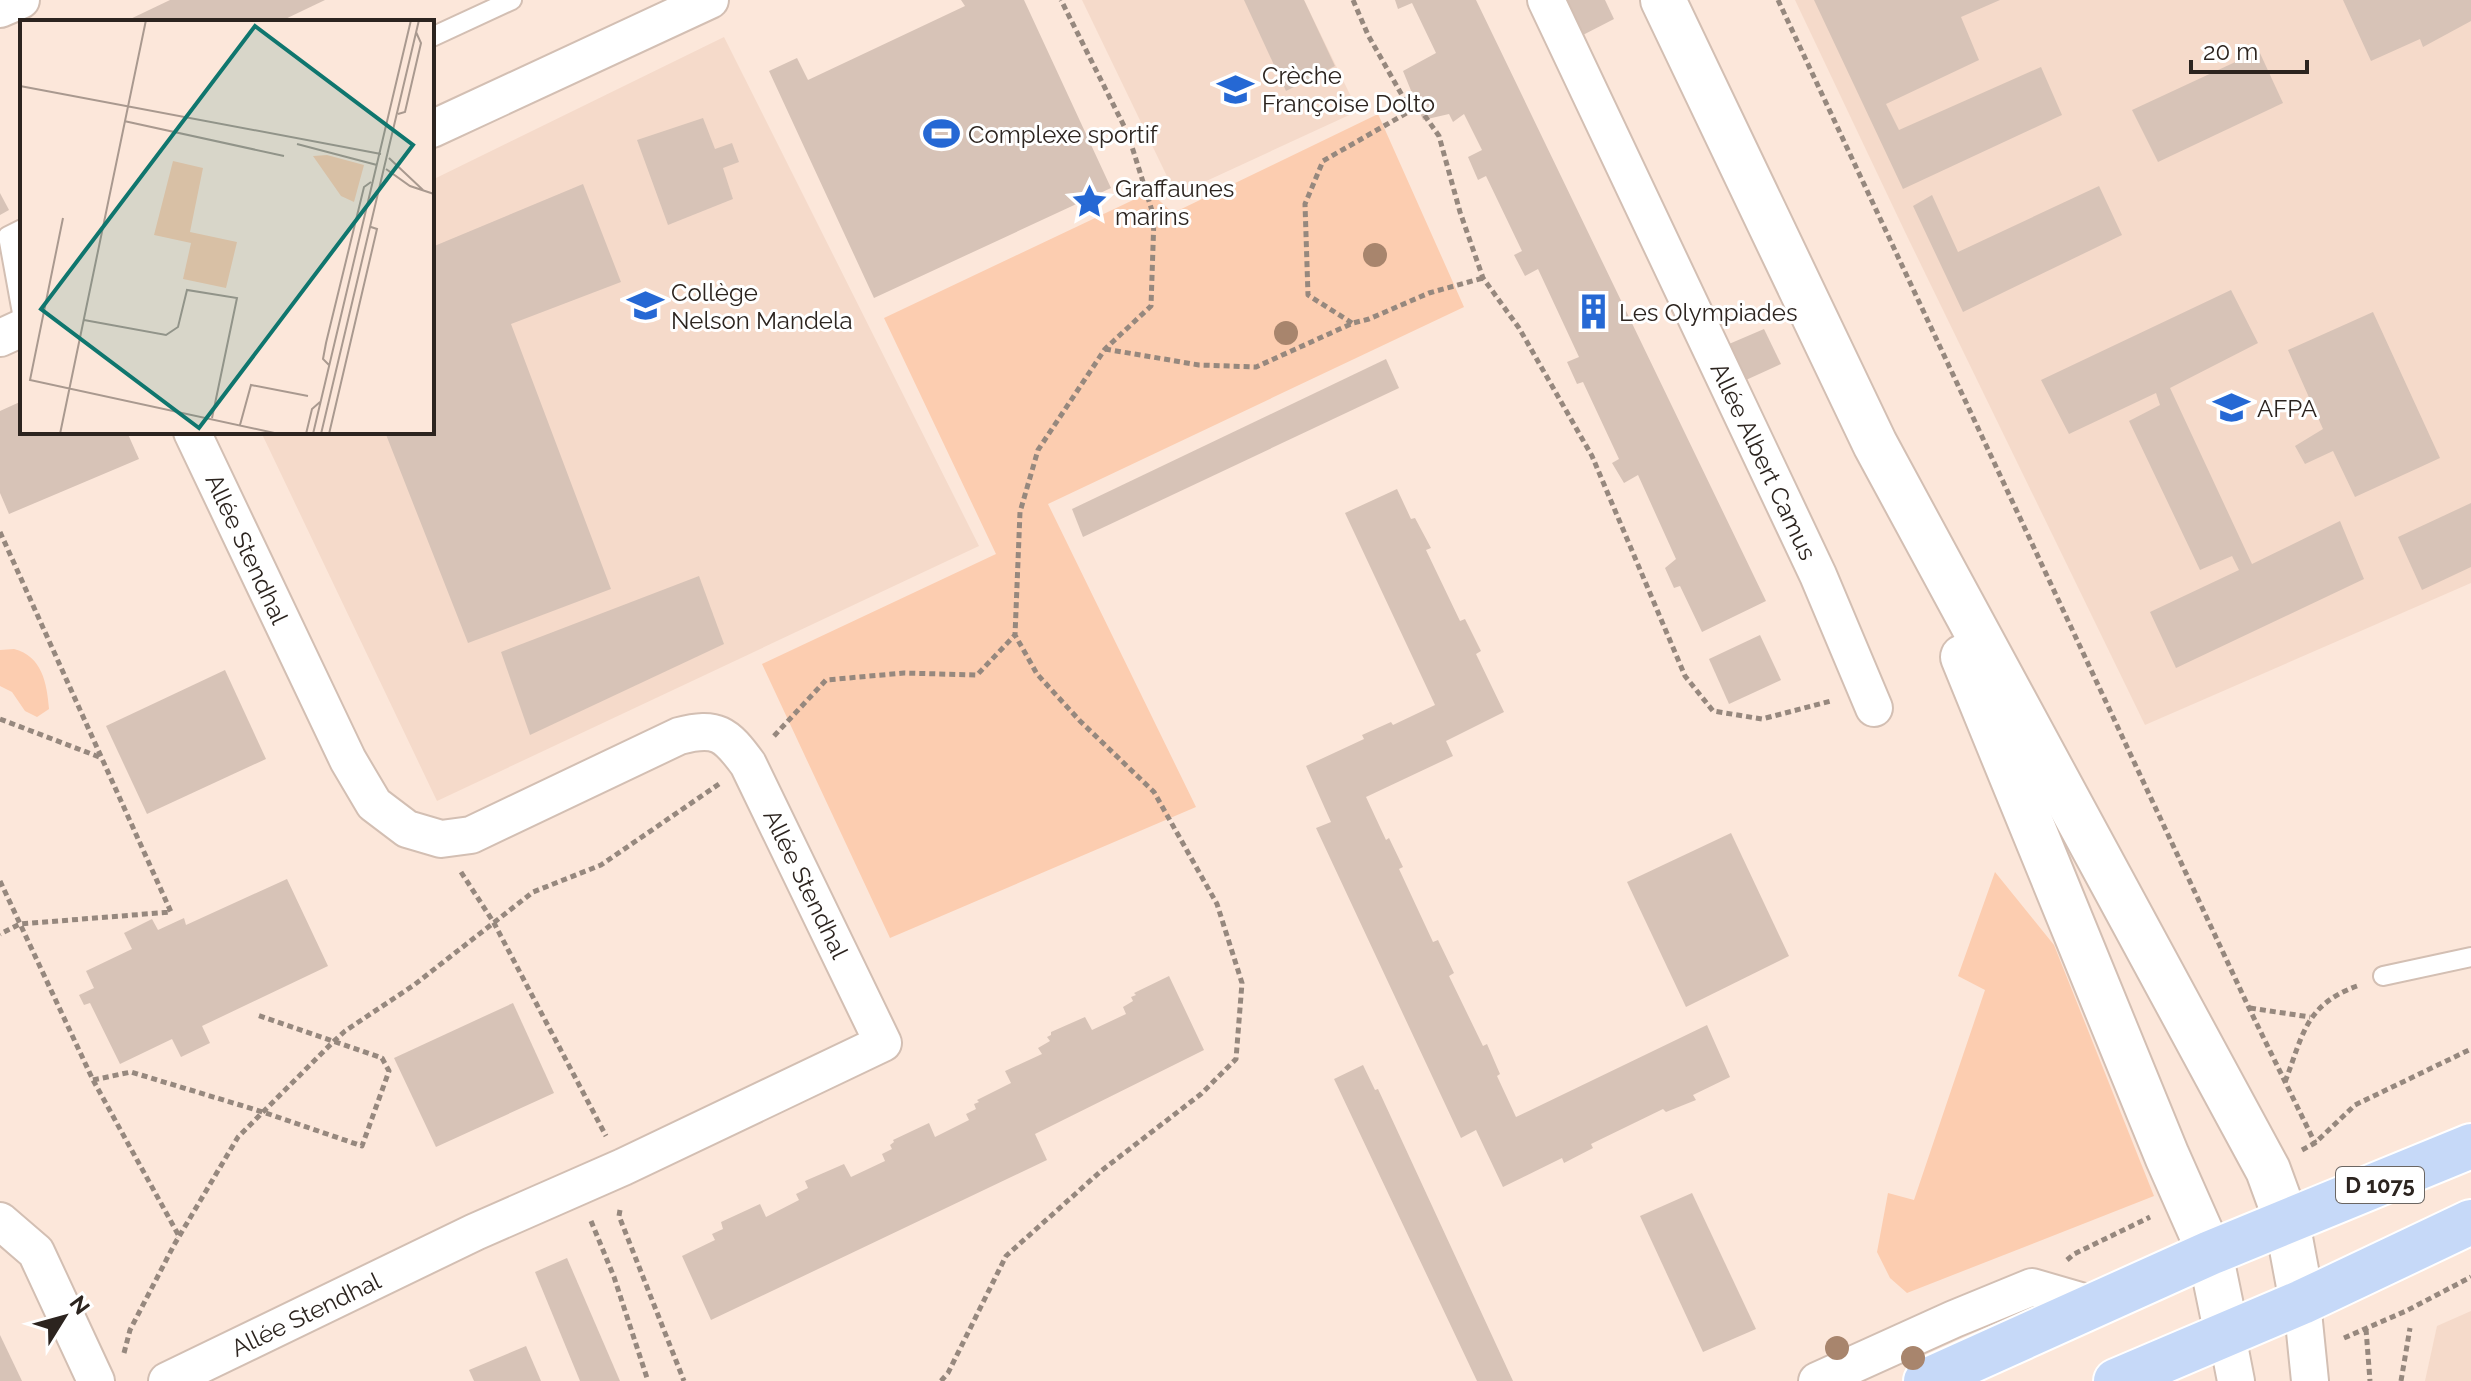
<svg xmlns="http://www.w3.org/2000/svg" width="2471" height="1381" viewBox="0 0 2471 1381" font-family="Raleway,sans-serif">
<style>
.built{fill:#f5daca}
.green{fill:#fccdb0}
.building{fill:#d7c3b7}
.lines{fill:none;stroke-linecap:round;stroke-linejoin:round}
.service-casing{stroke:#d3bfb3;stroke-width:22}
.minor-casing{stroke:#d3bfb3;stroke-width:40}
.secondary-casing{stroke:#d3bfb3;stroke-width:48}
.primary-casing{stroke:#fff;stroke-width:48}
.path{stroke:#96887e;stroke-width:5;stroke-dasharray:6 4;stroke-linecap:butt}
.service{stroke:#fff;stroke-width:18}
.minor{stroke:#fff;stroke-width:36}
.secondary{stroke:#fff;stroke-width:44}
.primary{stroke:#c6d9f8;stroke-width:44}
.tree{fill:#a8856d}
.labels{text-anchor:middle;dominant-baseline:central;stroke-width:6;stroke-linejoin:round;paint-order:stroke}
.shield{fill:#fff;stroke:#6b6662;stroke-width:2}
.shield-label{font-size:22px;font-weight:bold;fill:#2c241f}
.poi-label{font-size:24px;fill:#2c241f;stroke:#fff;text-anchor:start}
.street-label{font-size:24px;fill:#2c241f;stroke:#fff}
.inset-road{fill:none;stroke:#a9998f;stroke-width:2}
.view{fill:#0f766e;fill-opacity:0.15;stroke:#0f766e;stroke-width:4}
.inset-edge{fill:none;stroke:#2c241f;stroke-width:4}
</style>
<rect width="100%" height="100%" fill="#fce7da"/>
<g class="built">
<path d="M1082,0H1304L1358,111L1176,195Z"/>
<path d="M1795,0H2471V583L2145,725L1906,234Z"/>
<path d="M724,37L979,546L437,801L261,432H432V180Z"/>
<path d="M2471,1311V1381H2425L2437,1326Z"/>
</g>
<g class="green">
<path d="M1378,114L1464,307L1048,504L1196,807L890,938L762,664L996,554L884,318L1150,192L1173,213Z"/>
<path d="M14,649C42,656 47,683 49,709L37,717L25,711L12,692L0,686V650Z"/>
<path d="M1995,872L2054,945L2154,1196L1907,1293L1890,1278L1877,1252L1888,1193L1914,1200L1985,990L1958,976Z"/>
</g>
<g class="building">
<path d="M170,0H325L279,22H124Z"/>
<path d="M961,0H1024L1111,188L874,298L769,71L797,58L808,80L965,6Z"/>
<path d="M1244,0H1304L1335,66L1286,91Z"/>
<path d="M1395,0H1476L1766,601L1702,632L1680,586L1674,588L1665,568L1676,559L1638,475L1624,483L1612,463L1619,459L1583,382L1577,384L1567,362L1579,357L1538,269L1525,276L1514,255L1522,251L1486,176L1478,180L1468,157L1482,150L1464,114L1453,122L1449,114L1423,120L1403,71L1436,53L1412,3L1398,9Z"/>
<path d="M1564,0H1605L1614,19L1581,36Z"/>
<path d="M1814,0H2000L1961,17L1979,60L1886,104L1899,130L2041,67L2062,115L1903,189Z"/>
<path d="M2343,0H2471V21L2423,47L2420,39L2371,61Z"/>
<path d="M2259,51L2283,103L2158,162L2132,110Z"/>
<path d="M703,118L715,149L732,143L739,162L723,168L733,199L668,225L637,140Z"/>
<path d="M583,184L621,282L511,324L611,589L468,643L385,432H432V247Z"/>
<path d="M2099,186L2122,235L1963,312L1913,206L1932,195L1958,252Z"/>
<path d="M0,193L9,210L0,215Z"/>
<path d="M2231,290L2258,343L2170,388L2252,564L2340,521L2364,579L2176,668L2150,612L2239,570L2232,556L2200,570L2129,421L2160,405L2156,393L2069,434L2041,380Z"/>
<path d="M2373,312L2440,458L2355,497L2333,451L2305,464L2295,446L2323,429L2288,350Z"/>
<path d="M1764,329L1781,364L1746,380L1729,344Z"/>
<path d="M1386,359L1399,388L1083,537L1072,509Z"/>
<path d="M22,401V432H127L139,459L9,514L0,493V411Z"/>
<path d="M1397,489L1411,519L1415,518L1431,548L1426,550L1460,621L1465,619L1481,651L1476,654L1504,712L1446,741L1453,756L1366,797L1386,840L1389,838L1403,867L1399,869L1433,942L1438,940L1454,973L1449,976L1483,1046L1487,1044L1500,1074L1497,1076L1516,1117L1707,1025L1730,1077L1693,1095L1696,1100L1666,1112L1663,1109L1591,1144L1593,1148L1564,1163L1562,1158L1503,1187L1476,1130L1461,1138L1316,828L1331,822L1306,766L1364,739L1362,735L1391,722L1393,725L1435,705L1345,513Z"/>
<path d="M2471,503V567L2422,590L2398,537Z"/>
<path d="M699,576L724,644L530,735L501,652Z"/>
<path d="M1760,635L1781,680L1729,704L1709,659Z"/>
<path d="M225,670L266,759L147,814L106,726Z"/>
<path d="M1731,833L1789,956L1686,1007L1627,882Z"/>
<path d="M287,879L328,966L202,1026L210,1043L181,1057L172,1039L120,1064L90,1003L84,1005L79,995L94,988L86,971L132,949L124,933L152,919L158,930L184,918L186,925Z"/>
<path d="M1169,976L1204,1050L1035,1134L1047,1160L711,1320L682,1256L715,1240L712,1234L723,1229L721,1222L760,1204L766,1217L799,1200L796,1194L808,1188L805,1181L844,1164L851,1177L885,1161L882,1154L892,1149L890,1145L894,1142L893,1140L929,1123L935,1137L969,1120L966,1114L976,1109L974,1104L979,1102L977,1100L1011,1083L1005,1071L1042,1054L1038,1048L1050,1041L1047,1037L1051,1035V1032L1085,1017L1092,1030L1126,1014L1123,1007L1133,1001L1131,997L1136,995L1134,993Z"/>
<path d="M513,1003L554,1093L436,1147L394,1058Z"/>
<path d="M1363,1065L1375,1090L1378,1089L1513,1381H1477L1334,1079Z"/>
<path d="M1692,1193L1756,1329L1703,1352L1640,1216Z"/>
<path d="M567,1258L620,1381H580L535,1272Z"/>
<path d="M0,1335L22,1381H0Z"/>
<path d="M526,1346L541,1381H474L469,1370Z"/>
</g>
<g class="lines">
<defs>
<g id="service">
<path d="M432,37L512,0"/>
<path d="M22,229L8,236L22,313"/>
<path d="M2383,976L2471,957"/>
</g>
<g id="minor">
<path id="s1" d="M1546,0L1818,575L1874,708"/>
<path d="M0,9L21,0"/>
<path d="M432,129L710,0"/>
<path d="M0,338L22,328"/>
<path d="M0,1221L36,1252L96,1381"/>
<path d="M2302,1302L2310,1381"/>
<path d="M2227,1335L2236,1381"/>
<path id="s2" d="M167,1381L475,1232L623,1167L883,1043L748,764C726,734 717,726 679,736L471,835L441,839L407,829L374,804L348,760L192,432"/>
<path d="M1817,1381L1954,1319L2032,1287L2094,1305"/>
</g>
<g id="secondary">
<path d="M1663,0L1875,444L2268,1170L2287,1222L2302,1302"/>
<path d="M1963,657L2167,1156L2210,1253L2227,1335"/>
</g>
<g id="primary">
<path d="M1926,1381L2210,1253L2471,1146"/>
<path d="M2116,1381L2302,1302L2471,1222"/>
</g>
</defs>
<use href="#service" class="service-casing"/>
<use href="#minor" class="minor-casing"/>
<use href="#secondary" class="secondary-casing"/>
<use href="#primary" class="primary-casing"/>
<g class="path">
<path d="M1353,0L1368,35L1407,104L1418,106L1439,136L1460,212L1483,278L1519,328L1592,456L1685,676L1713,711L1762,719L1831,701"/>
<path d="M1778,0L2249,1008L2315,1143"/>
<path d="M1352,323L1308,295L1305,204L1323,161L1417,107"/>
<path d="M1105,349L1199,365L1256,367L1353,323L1369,319L1429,293L1483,278"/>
<path d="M0,532L171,912L20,924L0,934"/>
<path d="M0,719L102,758"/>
<path d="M774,736L826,680L904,673L977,675L1015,635"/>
<path d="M461,872L494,923L606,1136"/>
<path d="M0,881L93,1080L179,1236L178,1238"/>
<path d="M2250,1008L2310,1017"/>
<path d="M93,1080L131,1072L263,1112L362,1146L389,1071L382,1058L257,1015"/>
<path d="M2285,1082C2303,1035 2305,1005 2357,986"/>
<path d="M2302,1150L2315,1143L2355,1105L2471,1049"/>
<path d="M620,1210L619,1216L684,1381"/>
<path d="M591,1221L614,1277L648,1381"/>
<path d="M2067,1260L2074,1254L2150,1217"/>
<path d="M2366,1329L2370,1381"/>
<path d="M2344,1338L2406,1311L2471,1277"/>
<path d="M124,1353L130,1330L174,1245L238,1137L333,1042L345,1031L414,985L533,892L601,865L719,784"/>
<path d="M941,1381L948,1373L1006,1256L1101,1171L1201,1094L1236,1059L1242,983L1217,904L1154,792L1080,721L1037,674L1015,635L1020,512L1038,450L1105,349L1151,306L1154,217L1128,134L1061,0"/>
<path d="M2401,1381L2410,1328"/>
</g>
<use href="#service" class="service"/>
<use href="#minor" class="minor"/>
<use href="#secondary" class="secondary"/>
<use href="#primary" class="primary"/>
</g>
<g class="tree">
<circle cx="1375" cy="255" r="12"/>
<circle cx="1286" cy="333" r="12"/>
<circle cx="1837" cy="1348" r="12"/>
<circle cx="1913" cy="1358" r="12"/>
</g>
<defs>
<symbol id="school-bare" viewBox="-9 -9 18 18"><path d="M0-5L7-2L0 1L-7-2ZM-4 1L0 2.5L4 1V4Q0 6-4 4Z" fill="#2568d4" stroke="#fff" stroke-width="2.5" paint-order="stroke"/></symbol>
<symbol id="stadium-bare" viewBox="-9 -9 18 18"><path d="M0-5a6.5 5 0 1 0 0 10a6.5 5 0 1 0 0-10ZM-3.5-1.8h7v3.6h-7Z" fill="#2568d4" stroke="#fff" stroke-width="2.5" paint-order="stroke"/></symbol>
<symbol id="sight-bare" viewBox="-9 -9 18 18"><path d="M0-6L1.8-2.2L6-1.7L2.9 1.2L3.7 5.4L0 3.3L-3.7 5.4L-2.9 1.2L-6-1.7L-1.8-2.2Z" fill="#2568d4" stroke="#fff" stroke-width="2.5" paint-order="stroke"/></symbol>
<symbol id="building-bare" viewBox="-9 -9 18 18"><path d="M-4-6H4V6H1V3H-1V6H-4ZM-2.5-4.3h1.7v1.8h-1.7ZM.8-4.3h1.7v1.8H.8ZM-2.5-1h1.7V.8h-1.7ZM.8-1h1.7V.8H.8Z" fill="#2568d4" stroke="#fff" stroke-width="2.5" paint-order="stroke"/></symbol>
<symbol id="university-bare" viewBox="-9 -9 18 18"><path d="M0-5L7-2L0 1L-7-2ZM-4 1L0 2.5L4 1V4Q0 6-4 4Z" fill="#2568d4" stroke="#fff" stroke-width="2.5" paint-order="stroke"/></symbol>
</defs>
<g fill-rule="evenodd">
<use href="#school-bare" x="1210" y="64" width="51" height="51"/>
<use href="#stadium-bare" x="916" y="108" width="51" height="51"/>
<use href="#sight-bare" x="1064" y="176" width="51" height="51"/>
<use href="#school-bare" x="620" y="280" width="51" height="51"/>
<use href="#building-bare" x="1568" y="286" width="51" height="51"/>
<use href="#university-bare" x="2206" y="382" width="51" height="51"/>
</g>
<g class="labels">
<rect class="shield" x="2336" y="1167" width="88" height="36" rx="6"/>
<g class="shield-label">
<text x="2380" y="1185">D 1075</text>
</g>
<g class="poi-label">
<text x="1262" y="75">Crèche<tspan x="1262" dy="28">Françoise Dolto</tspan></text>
<text x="968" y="134">Complexe sportif</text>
<text x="1115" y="188">Graffaunes<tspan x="1115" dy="28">marins</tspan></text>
<text x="671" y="292">Collège<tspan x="671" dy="28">Nelson Mandela</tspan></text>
<text x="1619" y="312">Les Olympiades</text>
<text x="2257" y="408">AFPA</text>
</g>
<g class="street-label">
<text stroke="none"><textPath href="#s1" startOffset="510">Allée Albert Camus</textPath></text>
<text transform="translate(247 549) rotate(65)">Allée Stendhal</text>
<text transform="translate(806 884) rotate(64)">Allée Stendhal</text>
<text stroke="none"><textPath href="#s2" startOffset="154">Allée Stendhal</textPath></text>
</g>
</g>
<g transform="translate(20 20)">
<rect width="414" height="414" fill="#fce7da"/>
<path d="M307,135L344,145L334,182L321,176L293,136ZM153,141L183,148L170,212L217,222L206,268L163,259L171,223L134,215Z" fill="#fccdb0"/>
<path class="inset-road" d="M0,66L361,134M378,94L385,92L401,23L396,12M104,101L264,136M277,124L357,145M369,138L403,170M366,149L390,166L414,174M43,198L10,360L259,414M64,300L146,315L158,307L167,270L217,278L192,398M309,345L303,339L306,323L344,167L351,162M220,405L231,365L288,376M40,414L126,0M286,414L292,389L300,382M293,414L391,0M301,414L399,0M309,414L357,209L351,207"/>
<path class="view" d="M235,6L393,125L179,408L21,289Z"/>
<rect width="414" height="414" class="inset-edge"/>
</g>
<g transform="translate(64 1317) rotate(53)" stroke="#ffffff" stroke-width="6" paint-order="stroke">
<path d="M0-6L14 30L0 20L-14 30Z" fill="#2c241f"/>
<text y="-12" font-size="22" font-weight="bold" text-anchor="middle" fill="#2c241f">N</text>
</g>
<path d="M2191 60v12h116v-12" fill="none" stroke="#2c241f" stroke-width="4"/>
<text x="2203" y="60" font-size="24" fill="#2c241f" stroke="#ffffff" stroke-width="6" paint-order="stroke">20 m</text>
</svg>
